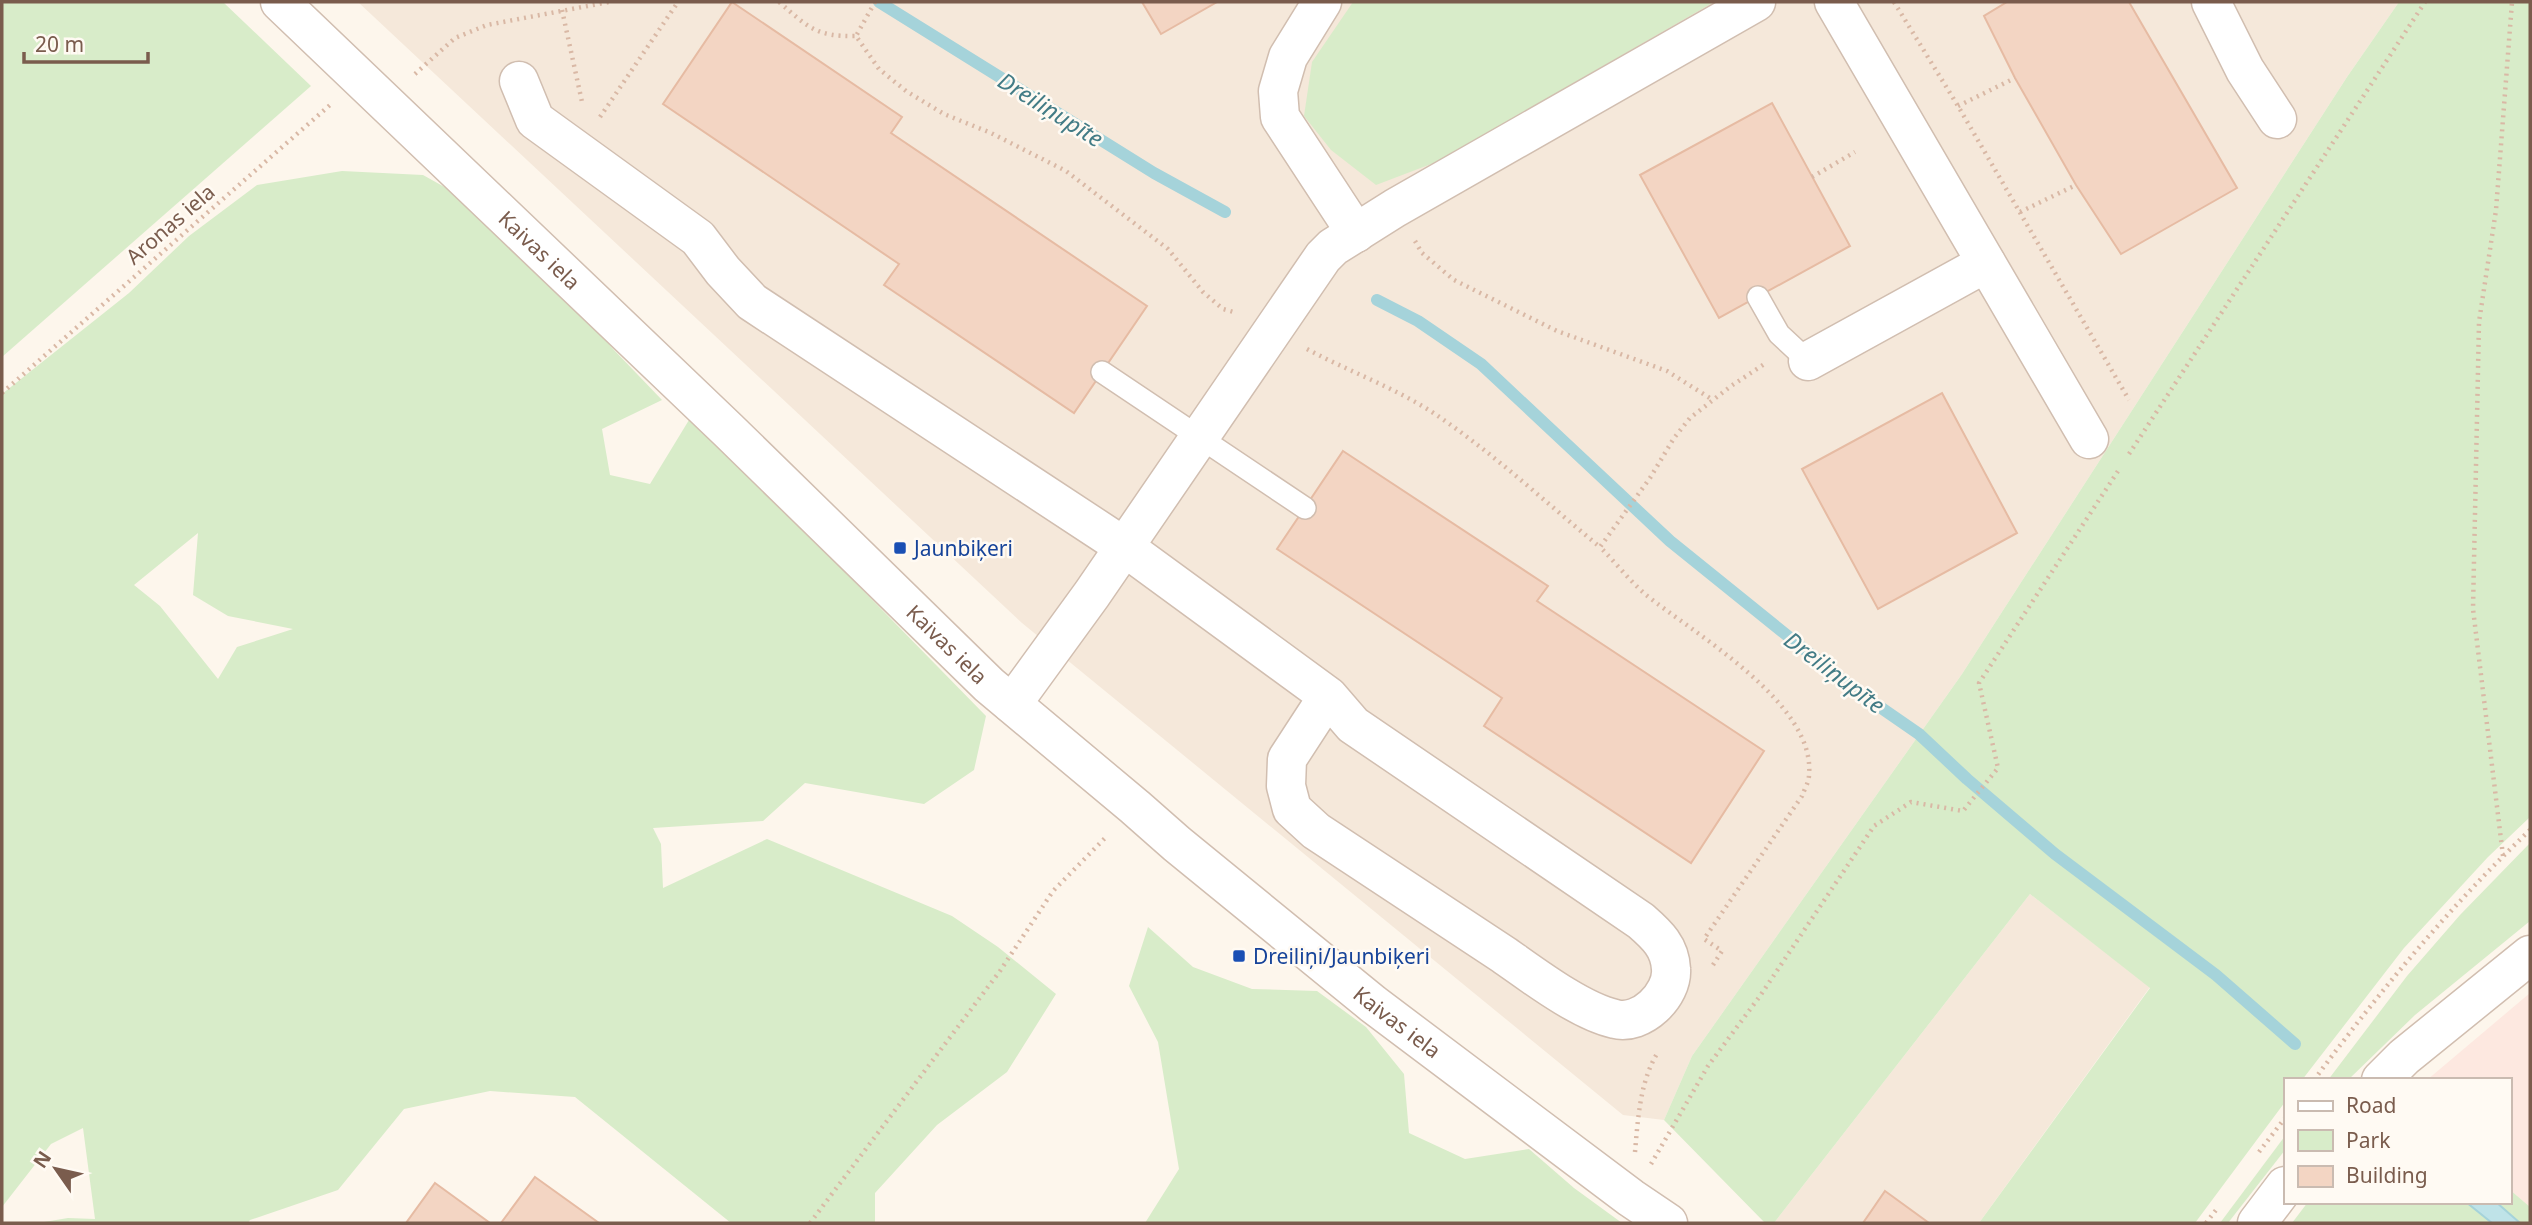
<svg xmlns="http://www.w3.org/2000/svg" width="2532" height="1225" viewBox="0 0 2532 1225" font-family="'Noto Sans',sans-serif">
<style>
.residential{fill:#f5e8da}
.commercial{fill:#fde8e0}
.green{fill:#d8ecc9;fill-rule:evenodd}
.water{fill:#bfe3e8;stroke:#a5d3da;stroke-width:2}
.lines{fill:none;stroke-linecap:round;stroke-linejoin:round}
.stream{stroke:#a5d3da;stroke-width:12}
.building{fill:#f3d5c3;stroke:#e6bba3;stroke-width:2}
.service-casing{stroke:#d1beb0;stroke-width:24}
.minor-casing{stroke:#d1beb0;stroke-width:41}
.path{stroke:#d9b8a5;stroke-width:4.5;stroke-dasharray:2 5;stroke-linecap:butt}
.service{stroke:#fff;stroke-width:21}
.minor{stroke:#fff;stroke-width:38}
.transit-dot{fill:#1a4fb4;stroke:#fffaf3;stroke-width:2.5}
.labels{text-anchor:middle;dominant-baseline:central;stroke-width:5;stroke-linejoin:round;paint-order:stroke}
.street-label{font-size:21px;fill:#7a5c4d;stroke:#fffaf3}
.transit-label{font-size:21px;fill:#164399;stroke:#fffaf3;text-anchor:start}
.water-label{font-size:23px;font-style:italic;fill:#437c86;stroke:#fffaf3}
</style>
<rect width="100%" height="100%" fill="#fdf6ec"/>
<g class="residential">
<path d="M358,2H2399L2347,77L1962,674L1692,1056L1664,1120L1623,1115L1022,623Z"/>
<path d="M2030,894L2150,987L1979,1223H1774Z"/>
</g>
<path class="commercial" d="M2530,993V1207L2509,1189V1080H2427Z"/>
<g class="green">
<path d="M2,2H223L311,86L2,357Z"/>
<path d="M1353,2H1714L1439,161L1376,185L1331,150L1304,116L1312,62Z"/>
<path d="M2399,2H2530V817L2488,857L2404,948L2302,1080H2285V1102L2195,1223H1979L2150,988L2030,894L1774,1223H1765L1664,1120L1692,1056L1962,674L2347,77Z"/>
<path d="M342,171L423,175L500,218L614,350L662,400L602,429L610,475L650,484L689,420L801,527L986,716L974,770L924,804L805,783L763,821L653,828L661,844L663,888L767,839L952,916L998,947L1056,994L1007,1072L937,1125L875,1193V1223H731L575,1097L490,1091L404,1109L338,1190L250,1220L248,1223H2L44,1222L68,1218L95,1219L83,1128L51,1144L2,1207V394L129,293L189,236L257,185ZM198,533L193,595L228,616L293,629L237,647L218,679L160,606L134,585Z"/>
<path d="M2530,843V921L2415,1015L2348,1080H2328L2407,976L2460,915Z"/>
<path d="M1148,927L1193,967L1252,989L1317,991L1366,1027L1404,1074L1409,1133L1465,1159L1529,1149L1574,1188L1622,1223H1145L1179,1169L1158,1042L1129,986Z"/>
<path d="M2285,1136V1150L2228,1223H2220Z"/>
<path d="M2509,1189L2530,1207V1223H2292L2308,1202H2509Z"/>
</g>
<path class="water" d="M2466,1202H2496L2520,1223H2492Z"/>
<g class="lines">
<g class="stream">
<path d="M879,2L1154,173L1225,212"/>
<path d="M1377,300L1418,321L1481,364L1670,541L1851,687L1919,734L1967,779L2055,854L2216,975L2295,1044"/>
</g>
</g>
<g class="building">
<path d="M732,2L902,117L891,133L1147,306L1074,413L884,285L899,264L663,104Z"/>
<path d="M1142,2H1217L1161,34Z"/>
<path d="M2007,2H2129L2237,188L2121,254L2076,185L2015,78L1984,16Z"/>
<path d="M1772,103L1850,246L1719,318L1640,175Z"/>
<path d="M1942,393L2017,533L1878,609L1802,469Z"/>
<path d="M1343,451L1548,586L1537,601L1764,751L1691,863L1484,726L1502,698L1277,549Z"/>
<path d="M535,1177L599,1223H501Z"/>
<path d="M435,1183L490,1223H406Z"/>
<path d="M1885,1191L1929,1223H1863Z"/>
</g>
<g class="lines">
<defs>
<g id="service">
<path d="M1758,297L1779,334L1808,361"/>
<path d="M1102,372L1305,508"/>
</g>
<g id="minor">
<path id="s1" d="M280,2L728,430L989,685L1135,807L1177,844L1373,1004L1631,1198L1668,1223"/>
<path d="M1322,2L1288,57L1278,91L1280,117L1356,233"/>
<path d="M1834,2L2089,439"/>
<path d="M2211,2L2245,70L2277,119"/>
<path d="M519,81L535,120L698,238L723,271L752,302L1123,546L1328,696L1287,759L1286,786L1292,809L1316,831C1379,872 1441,914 1504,955C1534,976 1580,1011 1615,1019C1641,1026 1673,995 1671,969C1670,947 1657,935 1641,921L1353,725L1328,696"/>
<path d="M1808,361L1986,263"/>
<path d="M1012,704L1092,594L1323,257L1333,247L1395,208L1756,2"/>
<path d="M2381,1080L2404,1057L2530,955"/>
<path d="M2257,1223L2285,1186"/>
</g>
</defs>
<use href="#service" class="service-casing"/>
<use href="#minor" class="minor-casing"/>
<g class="path">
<path d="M779,2C808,27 816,37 856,36"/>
<path d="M875,2L856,36L879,69L906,91L944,114L991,133L1066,171L1168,249L1203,292L1223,309L1237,313"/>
<path d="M1894,2L1958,106L2129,400"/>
<path d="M562,10L582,102"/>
<path d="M415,74L455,38L487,25L609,2"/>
<path d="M1958,106L2015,78"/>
<path d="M600,117L678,2"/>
<path d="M1812,177L1855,152"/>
<path d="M2020,212L2076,185"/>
<path d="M1415,241L1422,253L1454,280L1557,331L1667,371L1713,400"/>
<path d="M1307,349C1348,371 1393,387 1432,412C1491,451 1545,502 1600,547"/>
<path d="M2,393L330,105"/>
<path d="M2129,454L2425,2"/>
<path d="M2503,856L2473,609L2479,322L2496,210L2512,2"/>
<path d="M1713,965L1722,951L1704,939L1802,796C1804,790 1809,782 1809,775C1816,703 1694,634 1645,594C1629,580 1615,562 1600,547L1650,478L1674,438L1690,418L1731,386L1766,363"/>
<path d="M2314,1080C2380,991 2449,907 2530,830"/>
<path d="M1635,1152C1638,1118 1640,1081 1658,1052"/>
<path d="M2259,1152L2285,1118"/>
<path d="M1651,1164L1708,1066L1760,996L1874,826L1911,802L1963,811L1998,768L1979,683L2120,468"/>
<path d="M810,1223L1000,971L1053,891L1107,836"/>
<path d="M2206,1223L2216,1210"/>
</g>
<use href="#service" class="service"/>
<use href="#minor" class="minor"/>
</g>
<g class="transit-dot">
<rect x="893" y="541" width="14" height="14" rx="3.5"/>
<rect x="1232" y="949" width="14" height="14" rx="3.5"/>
</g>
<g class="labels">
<g class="street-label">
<text transform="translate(170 224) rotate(-41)">Aronas iela</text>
<text stroke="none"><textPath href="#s1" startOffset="359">Kaivas iela</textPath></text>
<text stroke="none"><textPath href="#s1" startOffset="926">Kaivas iela</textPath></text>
<text stroke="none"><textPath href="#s1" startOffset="1514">Kaivas iela</textPath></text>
</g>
<g class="transit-label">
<text x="914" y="548">Jaunbiķeri</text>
<text x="1253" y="956">Dreiliņi/Jaunbiķeri</text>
</g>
<g class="water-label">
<text transform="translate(1051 109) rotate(32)">Dreiliņupīte</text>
<text transform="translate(1835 672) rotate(37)">Dreiliņupīte</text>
</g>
</g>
<rect width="2532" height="1225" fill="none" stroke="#7a5c4d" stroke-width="7"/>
<rect x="2284" y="1078" width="228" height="126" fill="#fffaf3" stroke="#cabbb1" stroke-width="2"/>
<rect x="2298" y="1101" width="35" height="10" fill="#ffffff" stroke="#cabbb1" stroke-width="2"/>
<text x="2346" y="1113" font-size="21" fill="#7a5c4d">Road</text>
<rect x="2298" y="1130" width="35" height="21" fill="#d8ecc9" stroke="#cabbb1" stroke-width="2"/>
<text x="2346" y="1148" font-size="21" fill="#7a5c4d">Park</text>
<rect x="2298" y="1166" width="35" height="21" fill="#f3d5c3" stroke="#cabbb1" stroke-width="2"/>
<text x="2346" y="1183" font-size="21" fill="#7a5c4d">Building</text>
<g transform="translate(56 1169) rotate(304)" stroke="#fffaf3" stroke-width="5" paint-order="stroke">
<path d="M0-5L12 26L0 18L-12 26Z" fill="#7a5c4d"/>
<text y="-10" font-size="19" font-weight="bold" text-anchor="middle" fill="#7a5c4d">N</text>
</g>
<path d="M24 52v10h124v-10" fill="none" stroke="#7a5c4d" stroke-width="3.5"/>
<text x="35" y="52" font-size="21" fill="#7a5c4d" stroke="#fffaf3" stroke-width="5" paint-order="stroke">20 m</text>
</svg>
